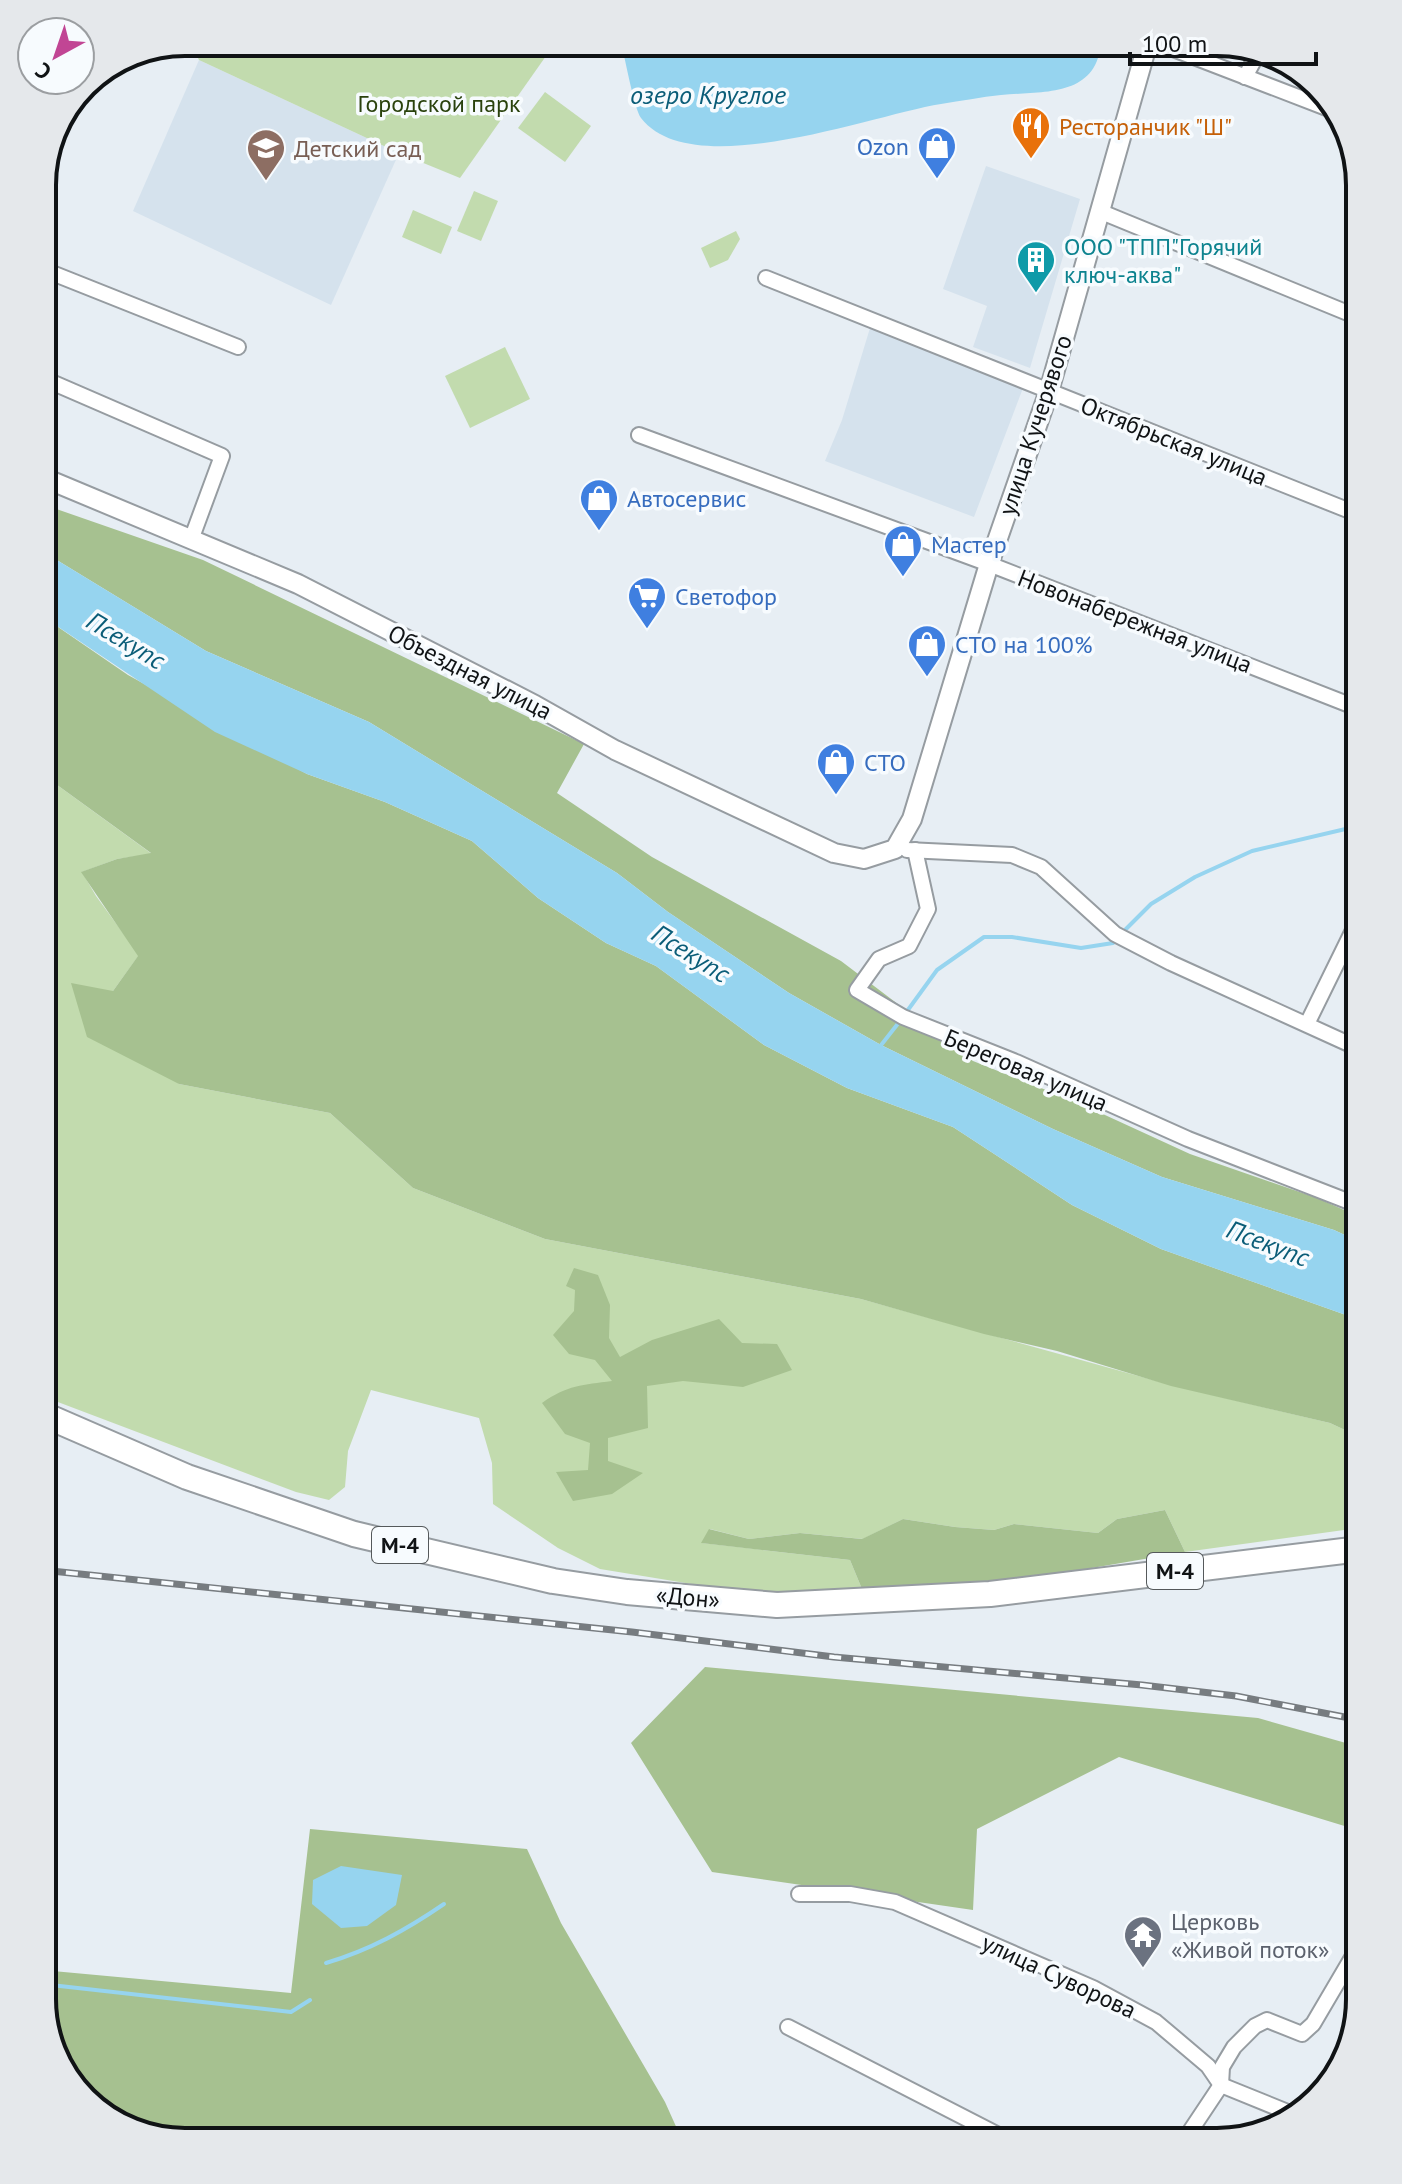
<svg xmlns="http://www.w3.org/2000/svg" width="1402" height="2184" viewBox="0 0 1402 2184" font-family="'PT Sans',sans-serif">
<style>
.built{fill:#d5e2ed}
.green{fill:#c2dbae}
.forest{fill:#a6c190}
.water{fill:#96d4ef}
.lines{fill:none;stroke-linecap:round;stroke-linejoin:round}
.stream{stroke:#96d4ef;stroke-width:4}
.minor-casing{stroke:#969ca1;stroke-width:18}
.tertiary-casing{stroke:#969ca1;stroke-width:22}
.trunk-casing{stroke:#969ca1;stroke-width:28}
.minor{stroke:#fff;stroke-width:14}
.tertiary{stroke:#fff;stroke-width:18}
.trunk{stroke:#fff;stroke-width:24}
.rail-casing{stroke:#777c80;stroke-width:7}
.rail{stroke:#f7fbfe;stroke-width:4;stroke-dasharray:12;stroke-linecap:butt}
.labels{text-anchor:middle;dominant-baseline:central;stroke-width:7;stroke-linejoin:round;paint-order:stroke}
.shield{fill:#f7fbfe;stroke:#55595b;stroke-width:2}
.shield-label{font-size:22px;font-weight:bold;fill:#101315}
.park-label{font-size:24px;fill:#2a420d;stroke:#f7fbfe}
.food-label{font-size:24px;fill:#c56008;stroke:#f7fbfe;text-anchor:start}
.shop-label{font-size:24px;fill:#366cbe;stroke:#f7fbfe;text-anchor:start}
.education-label{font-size:24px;fill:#785e54;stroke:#f7fbfe;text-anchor:start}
.culture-label{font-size:24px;fill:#0d838f;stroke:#f7fbfe;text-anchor:start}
.street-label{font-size:24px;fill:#101315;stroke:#f7fbfe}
.worship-label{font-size:24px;fill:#5b616d;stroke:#f7fbfe;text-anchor:start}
.water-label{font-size:26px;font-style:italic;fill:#0b5d78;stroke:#f7fbfe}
.rim{fill:none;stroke:#101315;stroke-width:4}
</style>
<rect width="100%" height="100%" fill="#e7eef4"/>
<g class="built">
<path d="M199,60L399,153L331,305L133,211Z"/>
<path d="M986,166L1080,199L1030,368L973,347L987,306L943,289Z"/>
<path d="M870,328L1023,388L974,517L825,461L842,420Z"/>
</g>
<g class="green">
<path d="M190,42H538L546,56L460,178L399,153L199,60Z"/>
<path d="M545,92L591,126L565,162L518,128Z"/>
<path d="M474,191L498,201L481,241L457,231Z"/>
<path d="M413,210L452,227L441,254L402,237Z"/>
<path d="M736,231L740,239L728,260L710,268L701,248Z"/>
<path d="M505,347L530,399L470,428L445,376Z"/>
<path d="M42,774L152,854L117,859L82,872L96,896L139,955L113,991L179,1084L330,1113L413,1188L545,1239L861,1299L1171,1385L1330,1423L1360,1437V1531L1344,1530L1185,1552L1165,1510L1117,1519L1098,1533L1014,1524L994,1530L955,1527L903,1519L863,1539L800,1533L749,1539L710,1529L702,1543L850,1560L862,1589L769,1592L710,1587L600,1569L558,1548L493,1504L492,1463L479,1418L371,1390L348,1451L345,1487L329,1500L296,1492L42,1396Z"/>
</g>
<g class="forest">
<path d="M42,504L203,560L584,744L557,793L652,857L841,961L973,1061L1081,1104L1190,1154L1317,1198L1360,1217V1242L1334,1230L1162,1177L1053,1129L881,1045L789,993L668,912L617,873L369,722L206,651L42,551Z"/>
<path d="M42,616L128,675L307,774L385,802L472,841L538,898L606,943L656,966L764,1045L847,1088L953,1127L1072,1205L1161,1249L1360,1320V1437L1330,1423L1171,1386L1057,1351L984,1334L861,1299L545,1239L413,1188L330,1113L179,1084L87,1037L71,983L113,991L138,956L81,872L117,859L151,853L42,774Z"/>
<path d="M574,1268L598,1275L610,1305L609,1338L620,1357L652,1340L719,1319L742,1343L777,1344L792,1370L743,1387L683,1381L647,1386L648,1428L608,1438V1461L643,1473L612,1494L573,1501L556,1472L588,1470L590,1443L565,1434L542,1403C567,1385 583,1385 612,1381L595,1360L569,1354L553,1335L574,1311L575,1290L566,1286Z"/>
<path d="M1165,1510L1185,1552L1022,1580L862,1589L850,1560L701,1543L709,1529L749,1539L800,1533L862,1539L903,1519L955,1527L994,1530L1014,1524L1098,1533L1117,1519Z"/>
<path d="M705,1667L1258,1718L1360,1747V1833L1351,1828L1119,1757L977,1829L973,1910L712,1872L631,1743Z"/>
<path d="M310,1829L527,1849L561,1923L665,2102L683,2142H176L106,2118L57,2063L42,1999V1970L291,1993Z"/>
</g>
<g class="water">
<path d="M621,42H1101C1097,98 1042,91 1001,95C981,97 961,101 941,104C872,115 692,184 641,118C634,108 625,58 621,42Z"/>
<path d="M42,551L206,651L369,722L617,873L668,912L789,993L881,1045L1053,1129L1162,1177L1334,1230L1360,1242V1320L1161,1249L1072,1205L953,1127L847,1088L764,1045L656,966L606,943L538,898L472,841L385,802L307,774L215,732L42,616Z"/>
<path d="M341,1866L402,1875L396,1905L367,1926L341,1928L312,1904L313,1880Z"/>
</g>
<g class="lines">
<g class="stream">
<path d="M1126,929L1151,904L1195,877L1252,851L1354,827H1360"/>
<path d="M905,1014L937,970L984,937H1012L1081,948L1113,943"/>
<path d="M878,1049L900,1021"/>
<path d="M326,1963C370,1950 406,1930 444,1904"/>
<path d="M42,1984L291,2012L310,2000"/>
</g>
<defs>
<g id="minor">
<path d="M1155,42L1337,112"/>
<path d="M1245,77L1258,53"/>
<path d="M1099,211L1360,318"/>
<path d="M42,269L238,347"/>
<path d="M766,278L1360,515"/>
<path d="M42,378L222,456L191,540"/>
<path d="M639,435L989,564L1360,709"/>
<path d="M907,850L1012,855L1041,867L1115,934L1171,963L1360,1049"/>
<path d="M915,850L928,909L909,946L879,959L857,990L903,1017L1016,1062L1188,1139L1360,1206"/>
<path d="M1307,1024L1360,916"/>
<path d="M799,1894H850L895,1902L1093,1988L1156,2022L1208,2066L1221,2085L1295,2115"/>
<path d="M788,2027L1012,2142"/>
<path d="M1183,2142L1221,2085L1222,2067L1234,2047L1255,2026L1267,2020L1302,2034L1313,2024L1360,1944"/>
</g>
<path id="tertiary" d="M42,477L298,584L535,705L615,750L834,853L864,859L895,849L912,819L989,564L1049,391L1148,42"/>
<path id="trunk" d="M42,1414L187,1477L354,1534L553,1581L627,1592L777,1605L990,1594L1360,1549"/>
</defs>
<use href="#minor" class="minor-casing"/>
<use href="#tertiary" class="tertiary-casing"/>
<use href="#trunk" class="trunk-casing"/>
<use href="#minor" class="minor"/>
<use href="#tertiary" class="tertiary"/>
<use href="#trunk" class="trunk"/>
<defs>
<path id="rail" d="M42,1570L632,1632L834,1657L1142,1685L1236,1696L1360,1720"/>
</defs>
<use href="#rail" class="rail-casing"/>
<use href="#rail" class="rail"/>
</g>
<defs>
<symbol id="restaurant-pin" viewBox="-11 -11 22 30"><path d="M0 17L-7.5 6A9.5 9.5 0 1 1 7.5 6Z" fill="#e8710a" stroke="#f7fbfe"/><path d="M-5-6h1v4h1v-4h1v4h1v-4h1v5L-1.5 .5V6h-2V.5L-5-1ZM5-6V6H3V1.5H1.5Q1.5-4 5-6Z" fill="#fff"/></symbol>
<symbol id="shop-pin" viewBox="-11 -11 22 30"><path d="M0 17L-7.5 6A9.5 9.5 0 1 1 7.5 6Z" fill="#3f7fe0" stroke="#f7fbfe"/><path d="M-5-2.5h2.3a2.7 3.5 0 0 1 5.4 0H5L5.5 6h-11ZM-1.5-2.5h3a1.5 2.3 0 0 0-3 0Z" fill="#fff"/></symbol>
<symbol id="school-pin" viewBox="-11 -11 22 30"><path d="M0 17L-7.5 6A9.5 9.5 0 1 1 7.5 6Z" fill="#8d6e63" stroke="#f7fbfe"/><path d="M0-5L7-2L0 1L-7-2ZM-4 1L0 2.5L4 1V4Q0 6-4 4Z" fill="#fff"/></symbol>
<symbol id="building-pin" viewBox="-11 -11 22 30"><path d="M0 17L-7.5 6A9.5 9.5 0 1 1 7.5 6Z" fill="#0f9aa8" stroke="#f7fbfe"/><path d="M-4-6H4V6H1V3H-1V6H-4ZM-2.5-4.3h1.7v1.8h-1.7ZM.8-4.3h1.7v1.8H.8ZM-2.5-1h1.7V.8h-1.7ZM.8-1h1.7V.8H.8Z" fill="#fff"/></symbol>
<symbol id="supermarket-pin" viewBox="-11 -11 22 30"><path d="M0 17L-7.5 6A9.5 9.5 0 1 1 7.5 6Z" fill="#3f7fe0" stroke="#f7fbfe"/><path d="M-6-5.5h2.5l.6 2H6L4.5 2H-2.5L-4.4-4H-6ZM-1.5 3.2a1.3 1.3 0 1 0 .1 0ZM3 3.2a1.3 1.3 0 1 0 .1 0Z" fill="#fff"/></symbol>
<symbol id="temple-pin" viewBox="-11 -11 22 30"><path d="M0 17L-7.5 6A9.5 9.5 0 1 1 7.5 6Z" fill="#6b7280" stroke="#f7fbfe"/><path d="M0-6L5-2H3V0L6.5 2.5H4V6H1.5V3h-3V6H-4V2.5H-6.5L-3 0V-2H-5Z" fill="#fff"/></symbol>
</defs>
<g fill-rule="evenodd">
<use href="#restaurant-pin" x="1009" y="104" width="44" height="60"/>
<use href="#shop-pin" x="915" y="124" width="44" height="60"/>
<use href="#school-pin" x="244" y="126" width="44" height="60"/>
<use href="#building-pin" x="1014" y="238" width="44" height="60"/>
<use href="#shop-pin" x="577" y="476" width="44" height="60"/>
<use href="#shop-pin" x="881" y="522" width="44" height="60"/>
<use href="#supermarket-pin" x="625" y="574" width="44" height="60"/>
<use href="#shop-pin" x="905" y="622" width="44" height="60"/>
<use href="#shop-pin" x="814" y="740" width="44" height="60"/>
<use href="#temple-pin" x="1121" y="1913" width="44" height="60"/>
</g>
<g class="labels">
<g class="shield">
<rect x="372" y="1527" width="56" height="36" rx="6"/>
<rect x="1147" y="1553" width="56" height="36" rx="6"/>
</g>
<g class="shield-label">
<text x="400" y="1545">М-4</text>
<text x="1175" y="1571">М-4</text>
</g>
<g class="park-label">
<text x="439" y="103">Городской парк</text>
</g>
<g class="food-label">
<text x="1059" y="126">Ресторанчик "Ш"</text>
</g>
<g class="shop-label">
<text x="909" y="146" text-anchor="end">Ozon</text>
<text x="627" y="498">Автосервис</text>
<text x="931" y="544">Мастер</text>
<text x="675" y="596">Светофор</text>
<text x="955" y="644">СТО на 100%</text>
<text x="864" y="762">СТО</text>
</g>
<g class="education-label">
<text x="294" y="148">Детский сад</text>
</g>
<g class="culture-label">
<text x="1064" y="246">ООО "ТПП"Горячий<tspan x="1064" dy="28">ключ-аква"</tspan></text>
</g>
<g class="street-label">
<text transform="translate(1035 425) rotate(-72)">улица Кучерявого</text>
<text transform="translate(1174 441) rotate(22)">Октябрьская улица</text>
<text transform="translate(1135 621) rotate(21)">Новонабережная улица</text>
<text transform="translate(470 672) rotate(27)">Объездная улица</text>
<text transform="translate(1026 1070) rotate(23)">Береговая улица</text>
<text transform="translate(688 1597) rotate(5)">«Дон»</text>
<text transform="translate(1059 1976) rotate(25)">улица Суворова</text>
</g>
<g class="worship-label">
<text x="1171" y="1921">Церковь<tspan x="1171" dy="28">«Живой поток»</tspan></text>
</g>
<g class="water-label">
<text x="708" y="94">озеро Круглое</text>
<text transform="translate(126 640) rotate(31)">Псекупс</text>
<text transform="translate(691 953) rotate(32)">Псекупс</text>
<text transform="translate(1268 1243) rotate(21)">Псекупс</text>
</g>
</g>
<path d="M0 0H1402V2184H0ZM185 56H1217A129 129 0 0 1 1346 185V1999A129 129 0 0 1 1217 2128H185A129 129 0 0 1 56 1999V185A129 129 0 0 1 185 56Z" fill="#e5e8eb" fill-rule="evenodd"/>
<path class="rim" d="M185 56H1217A129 129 0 0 1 1346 185V1999A129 129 0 0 1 1217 2128H185A129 129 0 0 1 56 1999V185A129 129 0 0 1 185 56Z"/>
<g transform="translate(56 56) rotate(220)"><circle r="38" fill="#f7fbfe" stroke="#9b9ea1" stroke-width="2"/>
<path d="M0-6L14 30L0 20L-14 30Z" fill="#c14594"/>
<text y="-12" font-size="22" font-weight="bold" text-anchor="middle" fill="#101315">С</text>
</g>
<path d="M1130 52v12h186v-12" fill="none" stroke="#101315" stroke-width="4"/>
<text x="1142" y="52" font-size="24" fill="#101315" stroke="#f7fbfe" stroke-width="6" paint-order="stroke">100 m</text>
</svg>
